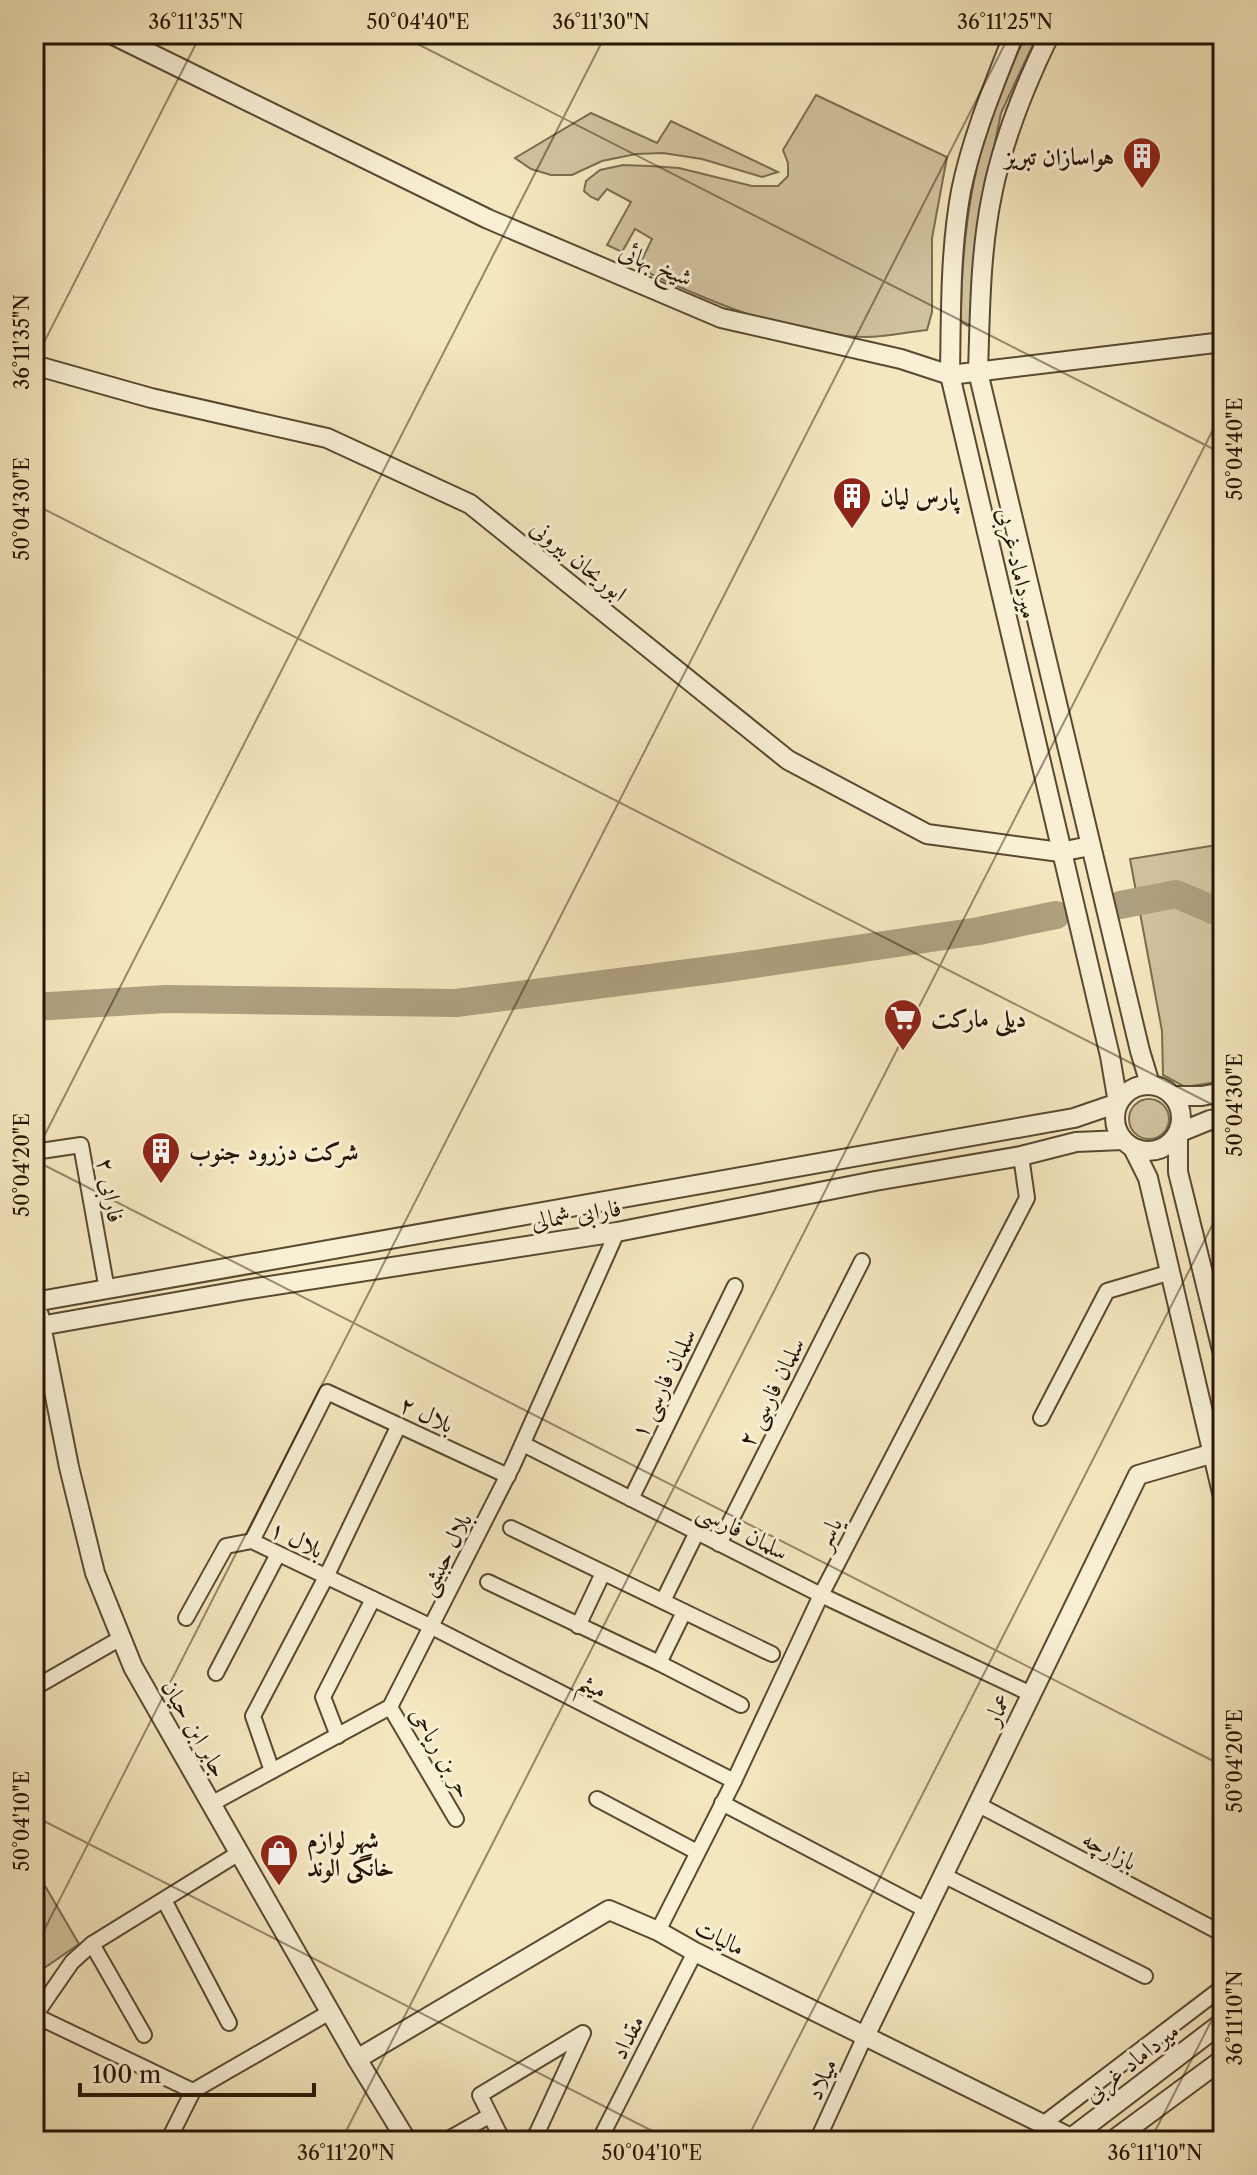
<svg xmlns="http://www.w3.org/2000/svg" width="1257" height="2175" viewBox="0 0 1257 2175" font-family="'Libre Caslon Text',Amiri,serif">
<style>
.green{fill:#d1c29e;stroke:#7b6c50;stroke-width:2}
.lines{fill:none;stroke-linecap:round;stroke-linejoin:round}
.river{stroke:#ae9f7e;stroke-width:28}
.minor-casing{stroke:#594931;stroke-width:18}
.tertiary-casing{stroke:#594931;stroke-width:22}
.minor{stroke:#f8efd5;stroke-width:14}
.tertiary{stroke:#f8efd5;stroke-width:18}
.ticks{fill:none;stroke:#251502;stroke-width:2;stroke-opacity:0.45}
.labels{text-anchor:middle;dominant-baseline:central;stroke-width:6;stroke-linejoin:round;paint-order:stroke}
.poi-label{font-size:24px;font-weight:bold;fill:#251502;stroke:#f8efd5;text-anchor:start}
.street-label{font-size:24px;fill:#251502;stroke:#f8efd5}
.neatline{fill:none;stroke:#251502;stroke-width:3}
.ticks-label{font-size:20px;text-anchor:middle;fill:#251502}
</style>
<rect width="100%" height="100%" fill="#f4e6be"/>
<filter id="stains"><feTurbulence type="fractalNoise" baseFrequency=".0025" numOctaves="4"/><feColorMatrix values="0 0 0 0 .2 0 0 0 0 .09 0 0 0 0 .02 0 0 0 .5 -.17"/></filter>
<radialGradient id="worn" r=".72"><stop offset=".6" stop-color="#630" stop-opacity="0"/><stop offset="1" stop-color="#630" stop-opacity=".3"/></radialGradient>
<g class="green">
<path d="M1026,34H1038L1001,113L977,231L972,322L968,326L961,322C961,255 969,184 990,120C1000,91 1014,62 1026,34Z"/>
<path d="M816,95L947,157L932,238V312L927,330C907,332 886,337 866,337C788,336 708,301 638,268L652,239L635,229L622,252L607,245L631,202L607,189L598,200L591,197L584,191L586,181L600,170L623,165L649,166L679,168L752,186H778L788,176V163L783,150Z"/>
<path d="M591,113L657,143L671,121L778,172L762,177L702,159L663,153L636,154L602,161L572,175H551L531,169L515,158Z"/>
<path d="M1223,844V1081L1185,1087L1163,1075L1162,1031L1130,859Z"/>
<circle cx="1149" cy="1119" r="20"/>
<path d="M34,1867L79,1944L34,1975Z"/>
</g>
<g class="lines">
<g class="river">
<path d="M1120,905L1176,894L1223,914"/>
<path d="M34,1007L166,999L456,1003L727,968L979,931L1056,915"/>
</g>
<defs>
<g id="minor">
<path d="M34,1152L81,1145L107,1290"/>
<path d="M1041,1418L1107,1291L1171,1272"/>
<path d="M523,1444L821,1595L1031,1694"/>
<path d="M508,1476L327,1392L252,1541L432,1627L734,1781"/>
<path d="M631,1499L735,1286"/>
<path d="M511,1528L772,1654"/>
<path d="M719,1544L862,1261"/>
<path d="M488,1582L659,1663L741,1705"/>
<path d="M663,1601L697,1532"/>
<path d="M186,1618L226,1546L252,1541"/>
<path d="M578,1626L603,1573"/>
<path d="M659,1663L684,1612"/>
<path d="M216,1673L278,1554"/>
<path d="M34,1688L121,1638"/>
<path d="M390,1707L456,1819"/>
<path d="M338,1736L323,1697L373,1599"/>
<path d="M272,1771L253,1716L326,1577L399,1425"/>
<path d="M597,1799L697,1852"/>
<path d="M722,1803L926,1910"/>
<path d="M211,1804L390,1707L513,1465L617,1232"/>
<path d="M977,1804L1223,1934"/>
<path d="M943,1875L1145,1976"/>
<path d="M164,1900L229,2023"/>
<path d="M658,1931L734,1781L821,1595L1027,1198L1021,1156"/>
<path d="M92,1944L144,2035"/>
<path d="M34,2015L193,2091"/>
<path d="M34,2017L72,1962L92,1944L239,1853"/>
<path d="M1043,2124L1223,1987"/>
<path d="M168,2141L193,2091L330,2012"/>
<path d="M445,2141L489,2116"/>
<path d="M503,2141L480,2095L583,2033L536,2135L526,2141"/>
<path d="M599,2141L695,1952"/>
<path d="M817,2141L865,2036"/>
</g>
<g id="tertiary">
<path d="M111,34L488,219L721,318L901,359L950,375L1223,342"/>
<path d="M1050,34C1025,85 1003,139 992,195C980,253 980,313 978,372L1140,1051L1150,1084"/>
<path d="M34,365L151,398L327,438L470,504L788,760L927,834L1060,852L1090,846"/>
<circle cx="1148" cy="1118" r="33"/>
<path d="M1174,1096H1202L1223,1092"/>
<path d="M1223,1118L1210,1120L1178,1133V1172L1223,1354"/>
<path d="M1133,1148L1148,1178L1223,1497"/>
<path d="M34,1302L1074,1118L1118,1103L1110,1056L950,375C951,314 950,251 961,191C972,137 994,85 1014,34"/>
<path d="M39,1315L69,1467L95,1573L133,1667L357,2059L407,2141"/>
<path d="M34,1327L244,1290L617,1232L875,1181L1021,1156L1076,1142L1123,1140"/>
<path d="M865,2036L1138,1475L1214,1453"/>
<path d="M357,2059L609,1910L658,1931L695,1952L1071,2138"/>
<path d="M1067,2141L1223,2022"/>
<path d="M1112,2141L1223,2059"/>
</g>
</defs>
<use href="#minor" class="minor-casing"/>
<use href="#tertiary" class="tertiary-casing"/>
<use href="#minor" class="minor"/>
<use href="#tertiary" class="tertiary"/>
</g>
<path class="ticks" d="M398,34L1223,454M34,362L201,34M34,504L1223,1110M34,1156L606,34M34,1160L1223,1766M34,1816L672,2141M34,1950L1010,34M341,2141L1223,410M746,2141L1223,1204M1150,2141L1223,1998"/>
<defs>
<symbol id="building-pin" viewBox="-11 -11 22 30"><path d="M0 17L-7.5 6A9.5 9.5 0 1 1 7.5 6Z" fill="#8f2418" stroke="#f8efd5"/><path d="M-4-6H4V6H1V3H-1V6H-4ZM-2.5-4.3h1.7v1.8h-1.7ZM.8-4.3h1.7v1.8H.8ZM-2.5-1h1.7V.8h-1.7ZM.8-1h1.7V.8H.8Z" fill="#fff"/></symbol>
<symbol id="supermarket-pin" viewBox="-11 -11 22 30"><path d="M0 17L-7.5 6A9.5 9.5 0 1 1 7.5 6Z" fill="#8f2418" stroke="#f8efd5"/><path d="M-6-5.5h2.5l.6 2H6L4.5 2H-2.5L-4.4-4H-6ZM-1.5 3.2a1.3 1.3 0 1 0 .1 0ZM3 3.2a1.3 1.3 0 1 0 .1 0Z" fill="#fff"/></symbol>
<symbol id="shop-pin" viewBox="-11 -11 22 30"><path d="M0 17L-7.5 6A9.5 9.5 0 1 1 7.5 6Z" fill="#8f2418" stroke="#f8efd5"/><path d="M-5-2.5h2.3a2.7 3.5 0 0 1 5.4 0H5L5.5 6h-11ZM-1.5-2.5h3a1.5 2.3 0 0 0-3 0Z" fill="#fff"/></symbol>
</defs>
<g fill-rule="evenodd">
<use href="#building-pin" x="1120" y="134" width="44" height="60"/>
<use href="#building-pin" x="830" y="474" width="44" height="60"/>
<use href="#supermarket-pin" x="881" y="996" width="44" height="60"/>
<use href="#building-pin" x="139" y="1129" width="44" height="60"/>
<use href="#shop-pin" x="257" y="1831" width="44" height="60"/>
</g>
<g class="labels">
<g class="poi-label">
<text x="1114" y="156" text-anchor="end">هواسازان تبریز</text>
<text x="880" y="496">پارس لیان</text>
<text x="931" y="1018">دیلی مارکت</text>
<text x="189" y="1151">شرکت دزرود جنوب</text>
<text x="307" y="1839">شهر لوازم<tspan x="307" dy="28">خانگی الوند</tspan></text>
</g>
<g class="street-label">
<text transform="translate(656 264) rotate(23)">شیخ بهائی</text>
<text transform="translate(579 560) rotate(39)">ابوریحان بیرونی</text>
<text transform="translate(1018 563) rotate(77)">میرداماد غربی</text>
<text transform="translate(111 1190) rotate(80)">فارابی ۲</text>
<text transform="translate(576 1214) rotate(-9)">فارابی شمالی</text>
<text transform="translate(663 1383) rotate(-64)">سلمان فارسی ۱</text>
<text transform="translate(771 1392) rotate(-63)">سلمان فارسی ۲</text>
<text transform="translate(427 1414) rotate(25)">بلال ۲</text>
<text transform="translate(743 1531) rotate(27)">سلمان فارسی</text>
<text transform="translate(828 1533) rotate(-63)">یاسر</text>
<text transform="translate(297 1539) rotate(26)">بلال ۱</text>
<text transform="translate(445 1554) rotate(-63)">بلال حبشی</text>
<text transform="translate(593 1685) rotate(27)">میثم</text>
<text transform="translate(997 1709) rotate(-64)">عمار</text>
<text transform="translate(195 1728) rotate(60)">جابر ابن حیان</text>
<text transform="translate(442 1752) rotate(60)">حر بن ریاحی</text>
<text transform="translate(1110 1850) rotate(28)">بازارچه</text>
<text transform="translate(720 1937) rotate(27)">مالیات</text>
<text transform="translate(627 2037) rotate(-63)">مقداد</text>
<text transform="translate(1131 2062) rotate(-38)">میرداماد غربی</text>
<text transform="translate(821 2079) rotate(-66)">میلاد</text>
</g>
</g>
<rect width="1257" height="2175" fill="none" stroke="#f4e6be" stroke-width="88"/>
<path d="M80 2083v12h234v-12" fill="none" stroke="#251502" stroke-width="4"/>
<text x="92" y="2083" font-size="24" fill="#251502" stroke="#f8efd5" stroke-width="6" paint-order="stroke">100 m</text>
<rect x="44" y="44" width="1169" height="2087" class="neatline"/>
<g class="ticks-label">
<text x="196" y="29">36°11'35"N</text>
<text x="418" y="29">50°04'40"E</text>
<text x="601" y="29">36°11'30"N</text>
<text x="1005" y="29">36°11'25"N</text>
<text transform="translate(22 342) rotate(-90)" y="7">36°11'35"N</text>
<text transform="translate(1235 449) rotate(-90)" y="7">50°04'40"E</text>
<text transform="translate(22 509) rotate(-90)" y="7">50°04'30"E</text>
<text transform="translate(1235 1105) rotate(-90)" y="7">50°04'30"E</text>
<text transform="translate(22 1165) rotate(-90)" y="7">50°04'20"E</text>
<text transform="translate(1235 1761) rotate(-90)" y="7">50°04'20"E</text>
<text transform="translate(22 1821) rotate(-90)" y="7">50°04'10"E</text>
<text transform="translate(1235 2018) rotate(-90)" y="7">36°11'10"N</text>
<text x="346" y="2160">36°11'20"N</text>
<text x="652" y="2160">50°04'10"E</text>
<text x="1155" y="2160">36°11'10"N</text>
</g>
<rect width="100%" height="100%" filter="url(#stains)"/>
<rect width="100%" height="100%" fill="url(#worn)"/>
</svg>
